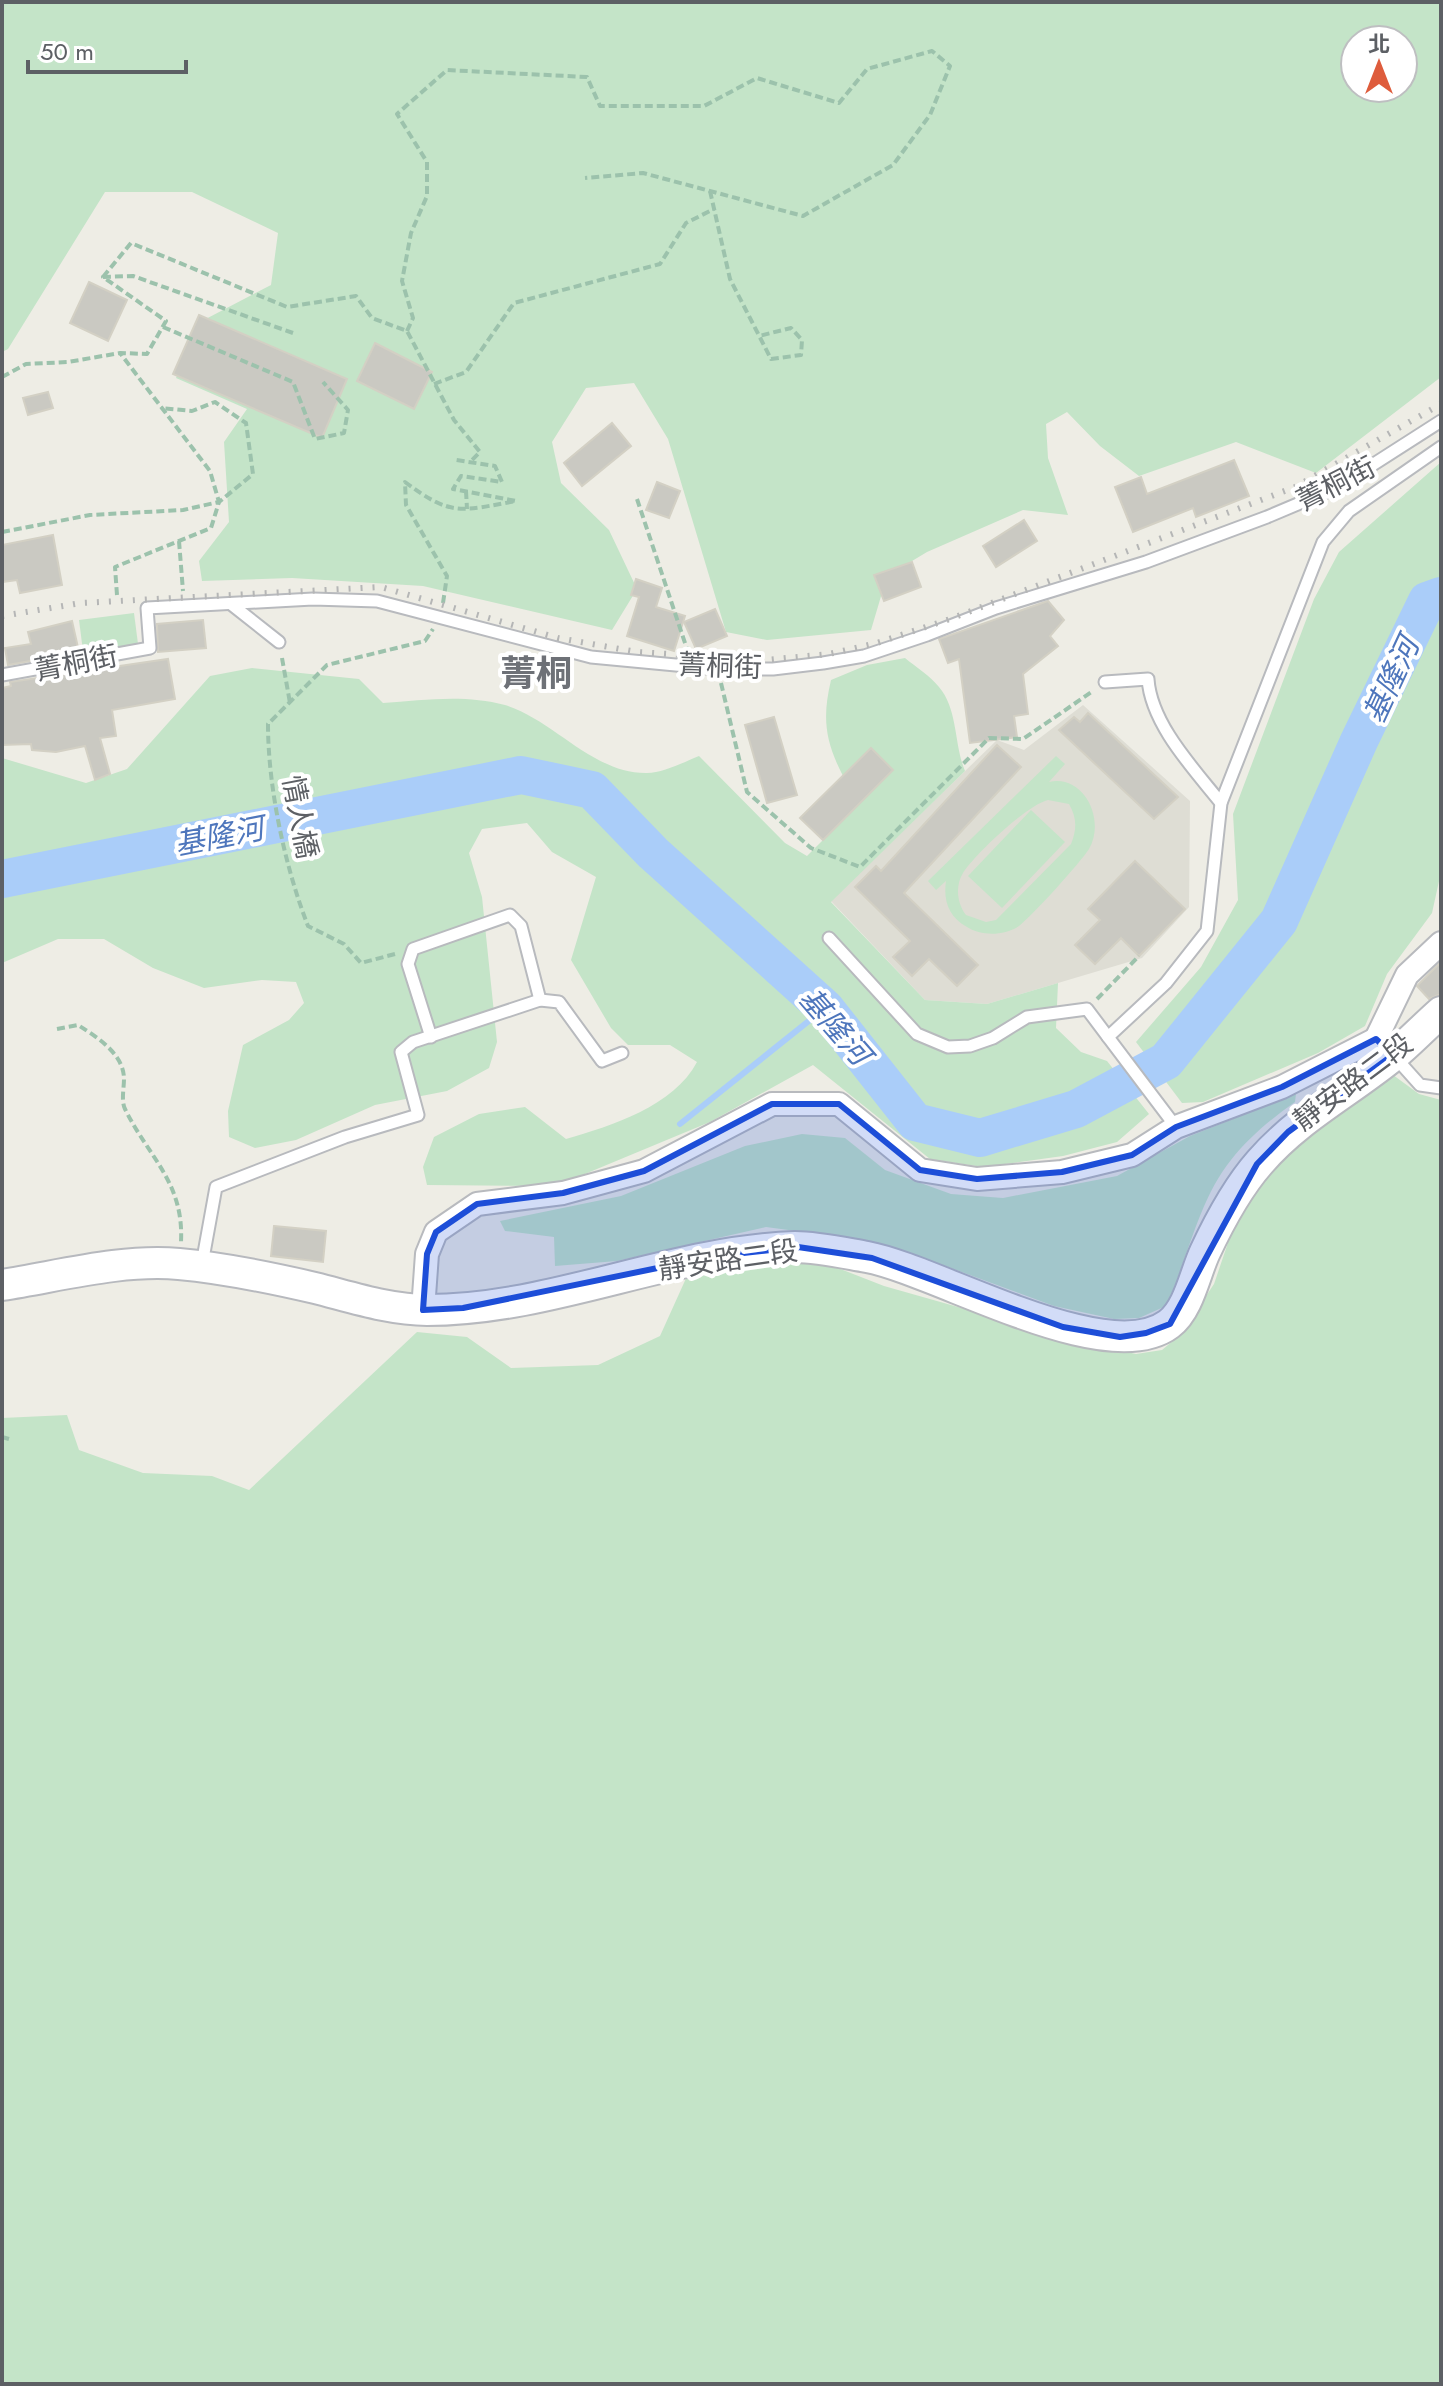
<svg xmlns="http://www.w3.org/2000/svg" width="1443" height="2386" viewBox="0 0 1443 2386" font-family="Jost,'Noto Sans TC',sans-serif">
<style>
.education{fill:#deddd4}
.green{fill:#c4e4c8;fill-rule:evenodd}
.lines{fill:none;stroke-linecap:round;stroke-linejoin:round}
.stream{stroke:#aacdf9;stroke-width:6}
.river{stroke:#aacdf9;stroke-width:38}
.building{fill:#cac9c2;stroke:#d3d0c4;stroke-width:2}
.service-casing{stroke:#b8babe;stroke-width:15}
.minor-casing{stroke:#b8babe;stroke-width:26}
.secondary-casing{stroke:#b7b9be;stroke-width:34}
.path{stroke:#9cc2ac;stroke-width:4;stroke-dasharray:8 4;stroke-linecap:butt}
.service{stroke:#fff;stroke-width:11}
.minor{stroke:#fff;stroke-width:22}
.secondary{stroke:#fff;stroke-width:30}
.rail{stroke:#b5b6b6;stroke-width:6;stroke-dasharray:2 10;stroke-linecap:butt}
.marked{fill:#1d4ed8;fill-opacity:0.2;stroke:#1d4ed8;stroke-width:6;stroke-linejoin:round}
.labels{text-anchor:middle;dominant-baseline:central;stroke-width:8;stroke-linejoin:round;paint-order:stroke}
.street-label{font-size:28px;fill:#5d6065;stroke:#fff}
.water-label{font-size:30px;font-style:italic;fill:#4e76bc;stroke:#fff}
.district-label{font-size:36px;font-weight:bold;fill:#6e7177;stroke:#fff}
</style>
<rect width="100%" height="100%" fill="#eeede5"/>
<path class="education" d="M1083,705L1190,801L1189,907L1142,958L987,1004L925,1000L831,901L997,740L1024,750Z"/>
<g class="green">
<path d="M2,2H1441V377L1316,473L1236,442L1139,476L1100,446L1067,412L1046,424L1048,458L1068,515L1023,510L927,552L887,576L871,630L767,640L726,632L668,439L634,383L586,388L552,442L561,483L609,530L637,589L612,630L423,586L292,578L202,581L199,561L229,522L224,442L247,409L176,378L200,322L271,285L278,233L192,192H105L8,349L2,352ZM1355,40H1403V88H1355Z"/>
<path d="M1441,462V872L1432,913L1387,974L1365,1026L1318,1053L1203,1102L1182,1103L1136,1042L1201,967L1238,900L1233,814L1314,599L1339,552Z"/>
<path d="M134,613L138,644L83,651L79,620Z"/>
<path d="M905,658C916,667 930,676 939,687C958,709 954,745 965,771L831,902L925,1000L987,1004L1058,983L1056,1028L1081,1052L1107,1061L1149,1114L1117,1142L1063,1156L983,1167L930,1159L813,1065L710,1122L556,1186L427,1185L423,1167L434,1137L479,1114L525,1107L566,1139C611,1126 674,1106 697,1062L670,1045H628L611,1028L571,960L596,877L552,852L527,823L482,829L469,853L482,897L497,1042L489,1068L447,1091L375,1105L296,1140L255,1148L229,1137L228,1111L243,1045L289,1020L304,1003L296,982L262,980L204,988L153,968L104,939H58L2,963V758L86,783L127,769L210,676L252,668L359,679L383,703C423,700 465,694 505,705C554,720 593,774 647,773C663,773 684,762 699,756L785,843L807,856L893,770L871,748L843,776C825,741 822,718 831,680L867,665Z"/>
<path d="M1056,756L1065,764L1049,782C1084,774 1106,820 1089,849C1080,863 1033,915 1019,926C1004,936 981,936 967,927C949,917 943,901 946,881L936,890L928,881ZM1048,800L1069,804C1077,818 1077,829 1071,844L996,920L986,922L966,915C957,903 955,886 963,873C975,854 1027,805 1048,800Z"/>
<path d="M1031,810L1065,842L1002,908L968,876Z"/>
<path d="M1389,1072L1419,1094L1441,1100V2384H2V1418L67,1415L79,1450L143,1473L212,1476L249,1490L417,1332L467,1337L511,1368L598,1365L660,1336L688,1274L780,1262L825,1263L884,1286L1081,1342L1136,1354L1162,1350L1180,1335L1214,1284L1233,1228L1259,1179L1296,1141Z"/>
<path d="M1296,1094L1295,1102C1271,1119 1249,1137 1231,1160C1198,1201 1188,1259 1166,1306L1139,1318L1114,1319L1054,1306L913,1254L826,1235L766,1227L617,1261L555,1266L554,1237L505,1231L500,1221L621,1196L745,1146L802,1134L845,1138L885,1170L951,1194L1003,1198L1117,1176L1190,1136Z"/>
</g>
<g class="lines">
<path class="stream" d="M680,1124L825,1008"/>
<path class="river" d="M2,879L521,775L592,790L653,853L825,1008L915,1122L980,1138L1076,1109L1166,1061L1279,921L1359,741L1427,601L1441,596"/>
</g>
<g class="building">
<path d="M89,282L127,300L108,341L70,323Z"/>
<path d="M199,315L347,379L322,438L173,374Z"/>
<path d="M375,343L432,372L414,409L357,381Z"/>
<path d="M48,392L53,408L28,415L23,398Z"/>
<path d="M612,423L631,446L582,486L564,463Z"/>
<path d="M1234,460L1249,496L1196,517L1193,508L1133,532L1115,487L1141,477L1147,494Z"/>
<path d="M657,482L680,491L669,518L646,510Z"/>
<path d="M1024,520L1037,541L996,567L983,546Z"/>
<path d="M53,535L62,585L20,593L17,580L2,582V545Z"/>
<path d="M912,562L921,587L884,601L874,575Z"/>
<path d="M636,579L662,588L656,607L685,616L674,651L627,636L639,597L631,595Z"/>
<path d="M1048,601L1064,620L1050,636L1058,646L1023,674L1028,714L1014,716L1017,737L970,743L959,659L948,663L939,639Z"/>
<path d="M715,609L727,636L696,649L684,622Z"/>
<path d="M203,620L206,648L158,652L157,624Z"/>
<path d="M72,621L79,652L8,665L5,648L31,644L28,632Z"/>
<path d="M168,659L175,699L112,710L116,736L100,738L110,774L95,780L85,746L56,752L32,750L31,744L2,745V688L11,686L10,682Z"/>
<path d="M1088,713L1178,797L1154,819L1059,730L1074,717L1080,722Z"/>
<path d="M774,717L797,795L767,803L745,725Z"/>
<path d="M997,745L1021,767L904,893L978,965L957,986L929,959L912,976L893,957L910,941L855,887L876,866L881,871Z"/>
<path d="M871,748L893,770L823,840L800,818Z"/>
<path d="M1135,861L1185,909L1139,956L1121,938L1095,964L1075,945L1100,920L1088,909Z"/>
<path d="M1441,962V994L1429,999L1417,986Z"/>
<path d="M274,1226L326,1231L323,1262L271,1256Z"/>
</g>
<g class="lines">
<defs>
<g id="service">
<path d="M231,604L279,642"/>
<path d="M2,675L150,648L147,608L313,599L377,601L591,657L718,669H773L823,663L864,656L927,635L996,608L1146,562L1267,517L1338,487L1441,421"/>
<path d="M1105,682L1148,679C1151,724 1193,768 1221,803"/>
<path d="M829,938L917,1034L948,1047L970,1046L993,1038L1027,1017L1087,1009L1108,1037"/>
<path d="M431,1037L408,964L413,949L510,915L521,926L540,1000"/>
<path d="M1394,1056L1420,1085L1441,1088"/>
<path d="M1176,1127L1108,1037L1166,983L1207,931L1221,803L1323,542L1349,511L1441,447"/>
<path d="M202,1264L216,1187L345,1137L418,1115L401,1052L413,1042L540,1000L559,1002L602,1061L622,1053"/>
</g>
<g id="minor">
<path d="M1387,1049L1376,1039L1407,975L1441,943"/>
<path d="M423,1310L427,1254L436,1232L477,1204L563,1193L644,1171L772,1104H839L920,1170L977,1179L1062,1172L1132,1155L1176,1127L1282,1087L1376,1039"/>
</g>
<path id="secondary" d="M2,1285C60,1276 121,1259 179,1264C224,1268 272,1278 315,1288C351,1297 390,1310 427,1310C552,1310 670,1251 795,1247C818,1247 844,1253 867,1257C937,1270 1107,1371 1169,1324C1189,1309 1195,1273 1205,1252C1220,1220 1237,1188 1260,1162C1298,1118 1349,1092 1393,1056C1410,1042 1425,1026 1441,1012"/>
</defs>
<use href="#service" class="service-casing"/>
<use href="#minor" class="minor-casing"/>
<use href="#secondary" class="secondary-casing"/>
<g class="path">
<path d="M710,191L730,279L771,359L801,355L802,340L791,328L759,336"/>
<path d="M103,277L131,243L287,307L356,296L372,318L407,331L454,420L480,452L471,461"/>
<path d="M163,327L293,382L315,439L344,433L348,410L323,382"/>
<path d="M407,331L413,318L402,281L411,233L427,196V162L397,114L447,70L587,77L600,106H704L757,78L839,103L867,69L932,51L950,66L930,115L893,165L803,216L643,173L585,178"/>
<path d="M2,377L26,364L68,362L120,353L147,354L166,321L103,277L133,276L293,333"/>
<path d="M434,384L466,372L514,303L660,264L686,223L714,209"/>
<path d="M466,491L467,509"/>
<path d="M637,499L687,649"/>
<path d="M2,532L90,515L183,510L219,502L253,474L246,423L215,402L192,411L161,408"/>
<path d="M179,541L183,591"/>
<path d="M117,595L115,567L211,528L219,502L210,471L120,353"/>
<path d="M443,603L447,576L406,505L405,482C452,517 460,511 516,501L453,489L461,476L502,482L495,466L456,460"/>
<path d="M282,658L290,703"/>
<path d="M721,683L747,792L811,848L860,867L989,738L1023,739L1093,691"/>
<path d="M395,954L361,963L344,944L308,926C285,867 268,788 268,724L327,665L425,641L433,629"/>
<path d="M1097,999L1139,956"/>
<path d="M57,1029L78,1025C97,1037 124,1054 124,1079C124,1088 121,1101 125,1109C149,1158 184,1182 181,1242"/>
<path d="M2,1437L9,1439"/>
</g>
<use href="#service" class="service"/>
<use href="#minor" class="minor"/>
<use href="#secondary" class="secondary"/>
<path class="rail" d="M2,616L81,603L381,587L558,638L637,652L765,660L829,654L877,643L950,619L1295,487L1441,404"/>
</g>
<path class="marked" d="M1376,1039L1393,1055L1288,1132L1257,1164L1170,1324L1146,1333L1120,1337L1063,1327L872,1258L798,1247L716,1256L463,1308L423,1310L427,1254L436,1232L477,1204L563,1193L644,1171L772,1104H839L920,1170L977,1179L1062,1172L1132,1155L1176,1127L1282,1087Z"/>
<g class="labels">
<g class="street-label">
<text transform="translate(1336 484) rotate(-27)">菁桐街</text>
<text transform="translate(76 663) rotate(-11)">菁桐街</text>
<text transform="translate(720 666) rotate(2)">菁桐街</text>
<text transform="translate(300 817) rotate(79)">情人橋</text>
<text transform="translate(1353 1082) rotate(-37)">靜安路二段</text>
<text transform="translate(728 1260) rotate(-8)">靜安路二段</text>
</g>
<g class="water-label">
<text transform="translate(1391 680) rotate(-65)">基隆河</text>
<text transform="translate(219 836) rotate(-11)">基隆河</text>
<text transform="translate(835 1026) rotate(49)">基隆河</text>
</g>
<g class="district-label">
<text x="536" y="673">菁桐</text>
</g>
</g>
<rect width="1443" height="2386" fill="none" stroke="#5d6065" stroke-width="8"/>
<g transform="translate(1379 64)"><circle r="38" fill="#ffffff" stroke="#bebfc1" stroke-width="2"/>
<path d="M0-6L14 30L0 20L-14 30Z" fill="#de5c3c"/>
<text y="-12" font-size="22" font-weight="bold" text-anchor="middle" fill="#5d6065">北</text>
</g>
<path d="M28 60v12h158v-12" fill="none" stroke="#5d6065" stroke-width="4"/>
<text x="40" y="60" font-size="24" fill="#5d6065" stroke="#ffffff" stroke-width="6" paint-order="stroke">50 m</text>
</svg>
